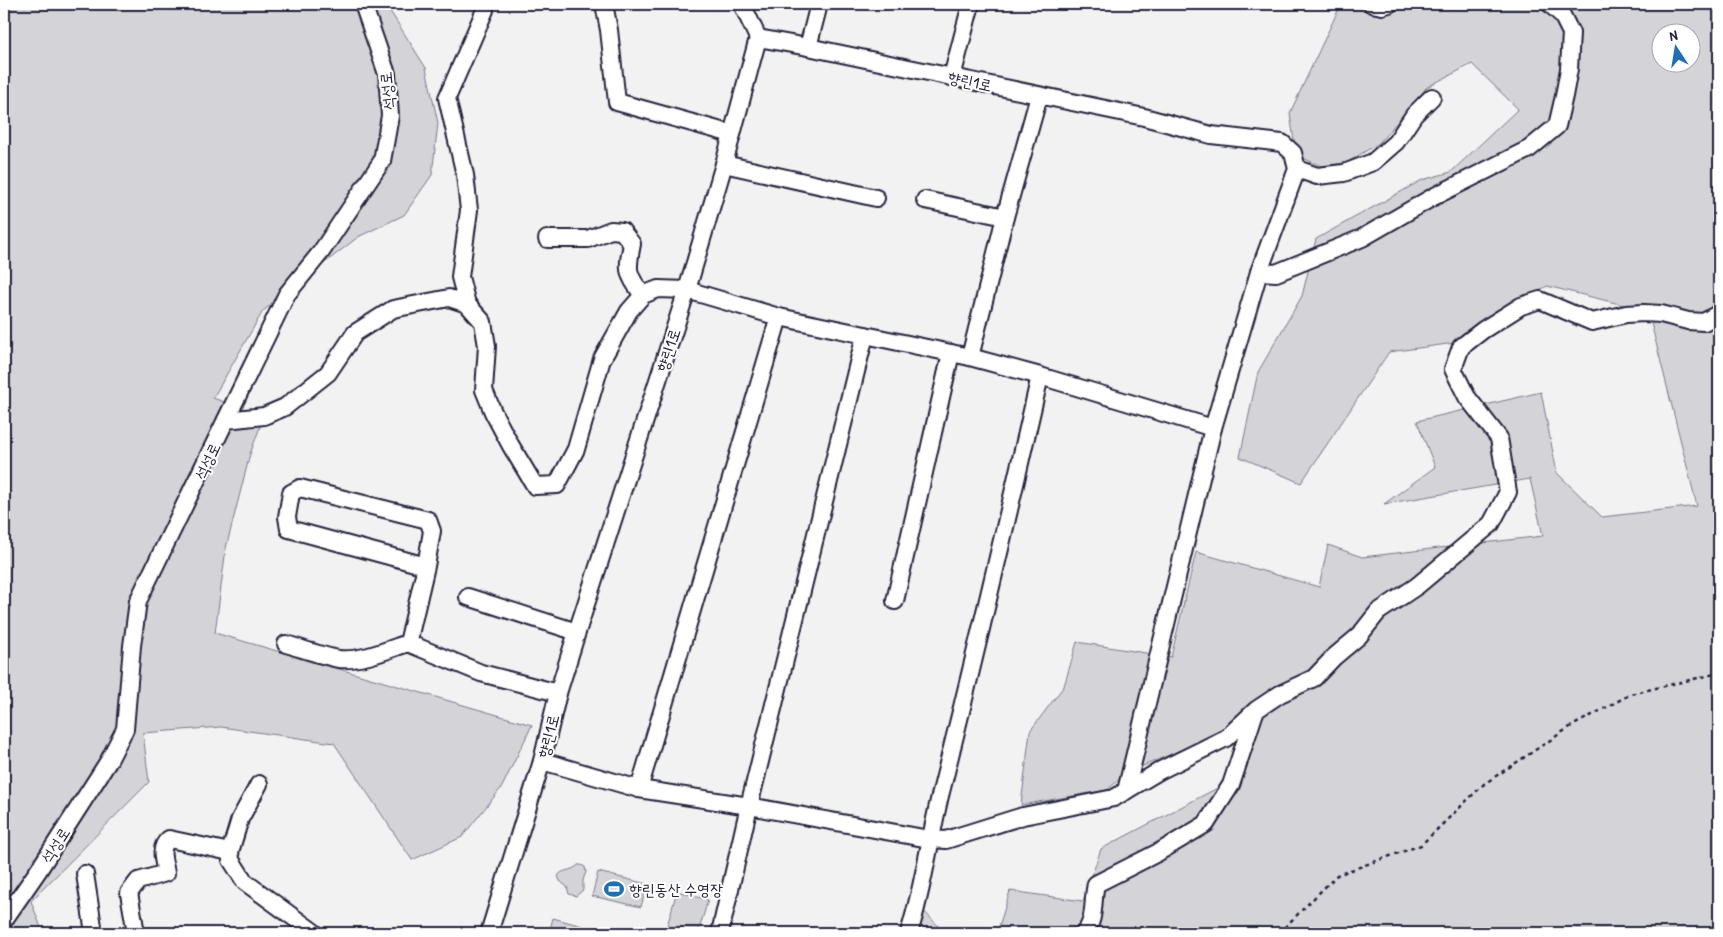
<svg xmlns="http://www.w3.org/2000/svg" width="1723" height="937" viewBox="0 0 1723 937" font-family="'Patrick Hand','Poor Story',sans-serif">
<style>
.green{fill:#d3d3d8;stroke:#7a7a8a;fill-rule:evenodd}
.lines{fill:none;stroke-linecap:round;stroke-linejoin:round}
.minor-casing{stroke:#22223b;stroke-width:20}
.path{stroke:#22223b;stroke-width:2.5;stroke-dasharray:4 4;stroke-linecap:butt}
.minor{stroke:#fff;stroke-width:16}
.labels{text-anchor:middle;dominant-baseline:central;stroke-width:4;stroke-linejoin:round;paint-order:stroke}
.street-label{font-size:16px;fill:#22223b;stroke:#fff}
.poi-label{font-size:16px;fill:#22223b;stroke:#fff;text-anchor:start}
</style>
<rect width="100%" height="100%" fill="#f2f2f3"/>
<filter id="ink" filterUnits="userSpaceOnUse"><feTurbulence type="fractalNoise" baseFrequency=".02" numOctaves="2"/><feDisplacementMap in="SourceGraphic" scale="10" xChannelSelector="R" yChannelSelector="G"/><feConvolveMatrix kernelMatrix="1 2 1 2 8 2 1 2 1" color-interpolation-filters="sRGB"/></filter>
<g filter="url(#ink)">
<g class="green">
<path d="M4,4H389L390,11L426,68L438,123L432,175L404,215L358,237L263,311L213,398L264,416L250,454L226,548L215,633L532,725L502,787L462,837L412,860L334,743L221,727L143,733L149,782L31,901L43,933H4Z"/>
<path d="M1341,4H1719V933H997L1010,891L1083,901L1101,849L1242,775L1262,715L1127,773L1107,790L1021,805L1030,731L1064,686L1077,642L1171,657L1196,552L1319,587L1328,545L1362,557L1543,536L1530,479L1384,504L1435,467L1417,421L1541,392L1557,473L1602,517L1697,506L1648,311L1547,286L1455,343L1389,352L1301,483L1240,457L1258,372L1302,296L1316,239L1422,180L1451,172L1518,109L1472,64L1427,87L1379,143L1346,163L1321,166L1296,155L1290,113ZM1660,32H1690V62H1660Z"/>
<path d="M578,865H581L585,867L586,872L583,880V890L576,896L569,894L567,887L560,881L558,876C562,869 571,872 578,865Z"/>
<path d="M598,872L647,884L641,907L592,896Z"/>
<path d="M677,891L708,900L698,933H665Z"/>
<path d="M915,902L945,933H903Z"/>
<path d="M553,918L608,933H549Z"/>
</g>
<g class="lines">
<defs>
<g id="minor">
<path d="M604,4L609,30L617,102L732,134"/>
<path d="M742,4L758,38"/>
<path d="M1372,4L1382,6L1389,4"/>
<path d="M808,47L819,4"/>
<path d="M952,77L971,4"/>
<path d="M724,164L876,198"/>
<path d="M1297,169L1317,176L1344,173L1373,162L1396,142L1414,115L1432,97"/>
<path d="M925,200L1005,217"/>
<path d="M547,239H588L611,230L622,231L632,244C627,269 626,274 643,295"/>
<path d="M1259,272L1276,273L1362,238L1433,197L1529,149L1557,126L1564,96L1569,69L1571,33L1562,15L1550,4"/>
<path d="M467,304L460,277L469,210L465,175L447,98L485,10L484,4"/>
<path d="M865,335L970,357L1040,376L1213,428"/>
<path d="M970,357L1005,217L1039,96"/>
<path d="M226,420L264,416L285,407L328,373L355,333L393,309L449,298L467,304L483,322L487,346L484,390L493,412L511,446L535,486L557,485L576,449L602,359L629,311L643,295L658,289L687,290L779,317L865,335L749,806L720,933"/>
<path d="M426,566L432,531L428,520L300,488L291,493L287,517L289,529L426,566L408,643L481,673L558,693"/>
<path d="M468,597L577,632"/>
<path d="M895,601L951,353"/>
<path d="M286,644C303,649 322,656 339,659C363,661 387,650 408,643"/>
<path d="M542,761L639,789L749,806L929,839L946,840L1023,816L1114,798L1161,770L1226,738L1256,710L1280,694L1314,678L1334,657L1359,636L1378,612L1417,586L1491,524L1508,492L1499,438L1467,397L1453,369L1461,347L1483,330L1521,306L1540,300L1592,322L1626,314L1644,313L1661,314L1688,321L1704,322L1716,315L1719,312"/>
<path d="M259,784L240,819L230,852L231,860L245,882L315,933"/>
<path d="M639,789L779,317"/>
<path d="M85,874L94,933"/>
<path d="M4,920L38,871L108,762L125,729L132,646L138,601L287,294L321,252L382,161L390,116L387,74L363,4"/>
<path d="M136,933L129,893L138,881L166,873C164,861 158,848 169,839L230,852"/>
<path d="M489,933L542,761L558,693L577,632L687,290L724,164L758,38L808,47L1144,117L1211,135L1282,143L1293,153L1297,169L1259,272L1213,428L1126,791"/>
<path d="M909,933C923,889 929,842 940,796C975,657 1008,516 1040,376"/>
<path d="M1084,933C1096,921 1092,900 1096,884L1159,852L1206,824L1231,785L1255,712"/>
</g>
</defs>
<use href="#minor" class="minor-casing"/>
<path class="path" d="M1279,933L1337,875L1421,845L1484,784L1570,727L1631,694L1719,673"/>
<use href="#minor" class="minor"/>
</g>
</g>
<defs>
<symbol id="stadium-bare" viewBox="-9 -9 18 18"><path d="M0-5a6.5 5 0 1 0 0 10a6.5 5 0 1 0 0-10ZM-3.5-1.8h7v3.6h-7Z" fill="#1f6fb2" stroke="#fff" stroke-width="2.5" paint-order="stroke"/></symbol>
</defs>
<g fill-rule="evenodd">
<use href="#stadium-bare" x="600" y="875" width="28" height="28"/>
</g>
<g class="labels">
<g class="street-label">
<text transform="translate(970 81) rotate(12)">향린1로</text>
<text transform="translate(387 91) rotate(-96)">석성로</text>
<text transform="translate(668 350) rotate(-72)">향린1로</text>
<text transform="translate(207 461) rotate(-65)">석성로</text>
<text transform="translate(548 736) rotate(-76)">향린1로</text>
<text transform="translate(55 845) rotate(-57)">석성로</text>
</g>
<g class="poi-label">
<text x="629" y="889">향린동산 수영장</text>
</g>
</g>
<rect width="1723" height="937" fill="none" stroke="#fff" stroke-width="20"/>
<rect x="10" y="10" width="1703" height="917" fill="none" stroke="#22223b" stroke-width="2" filter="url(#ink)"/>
<g transform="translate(1676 48) rotate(348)"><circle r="24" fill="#ffffff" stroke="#a7a7b1"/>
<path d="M0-4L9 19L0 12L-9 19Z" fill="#1f6fb2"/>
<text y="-8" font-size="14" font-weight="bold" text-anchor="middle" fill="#22223b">N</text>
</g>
</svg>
